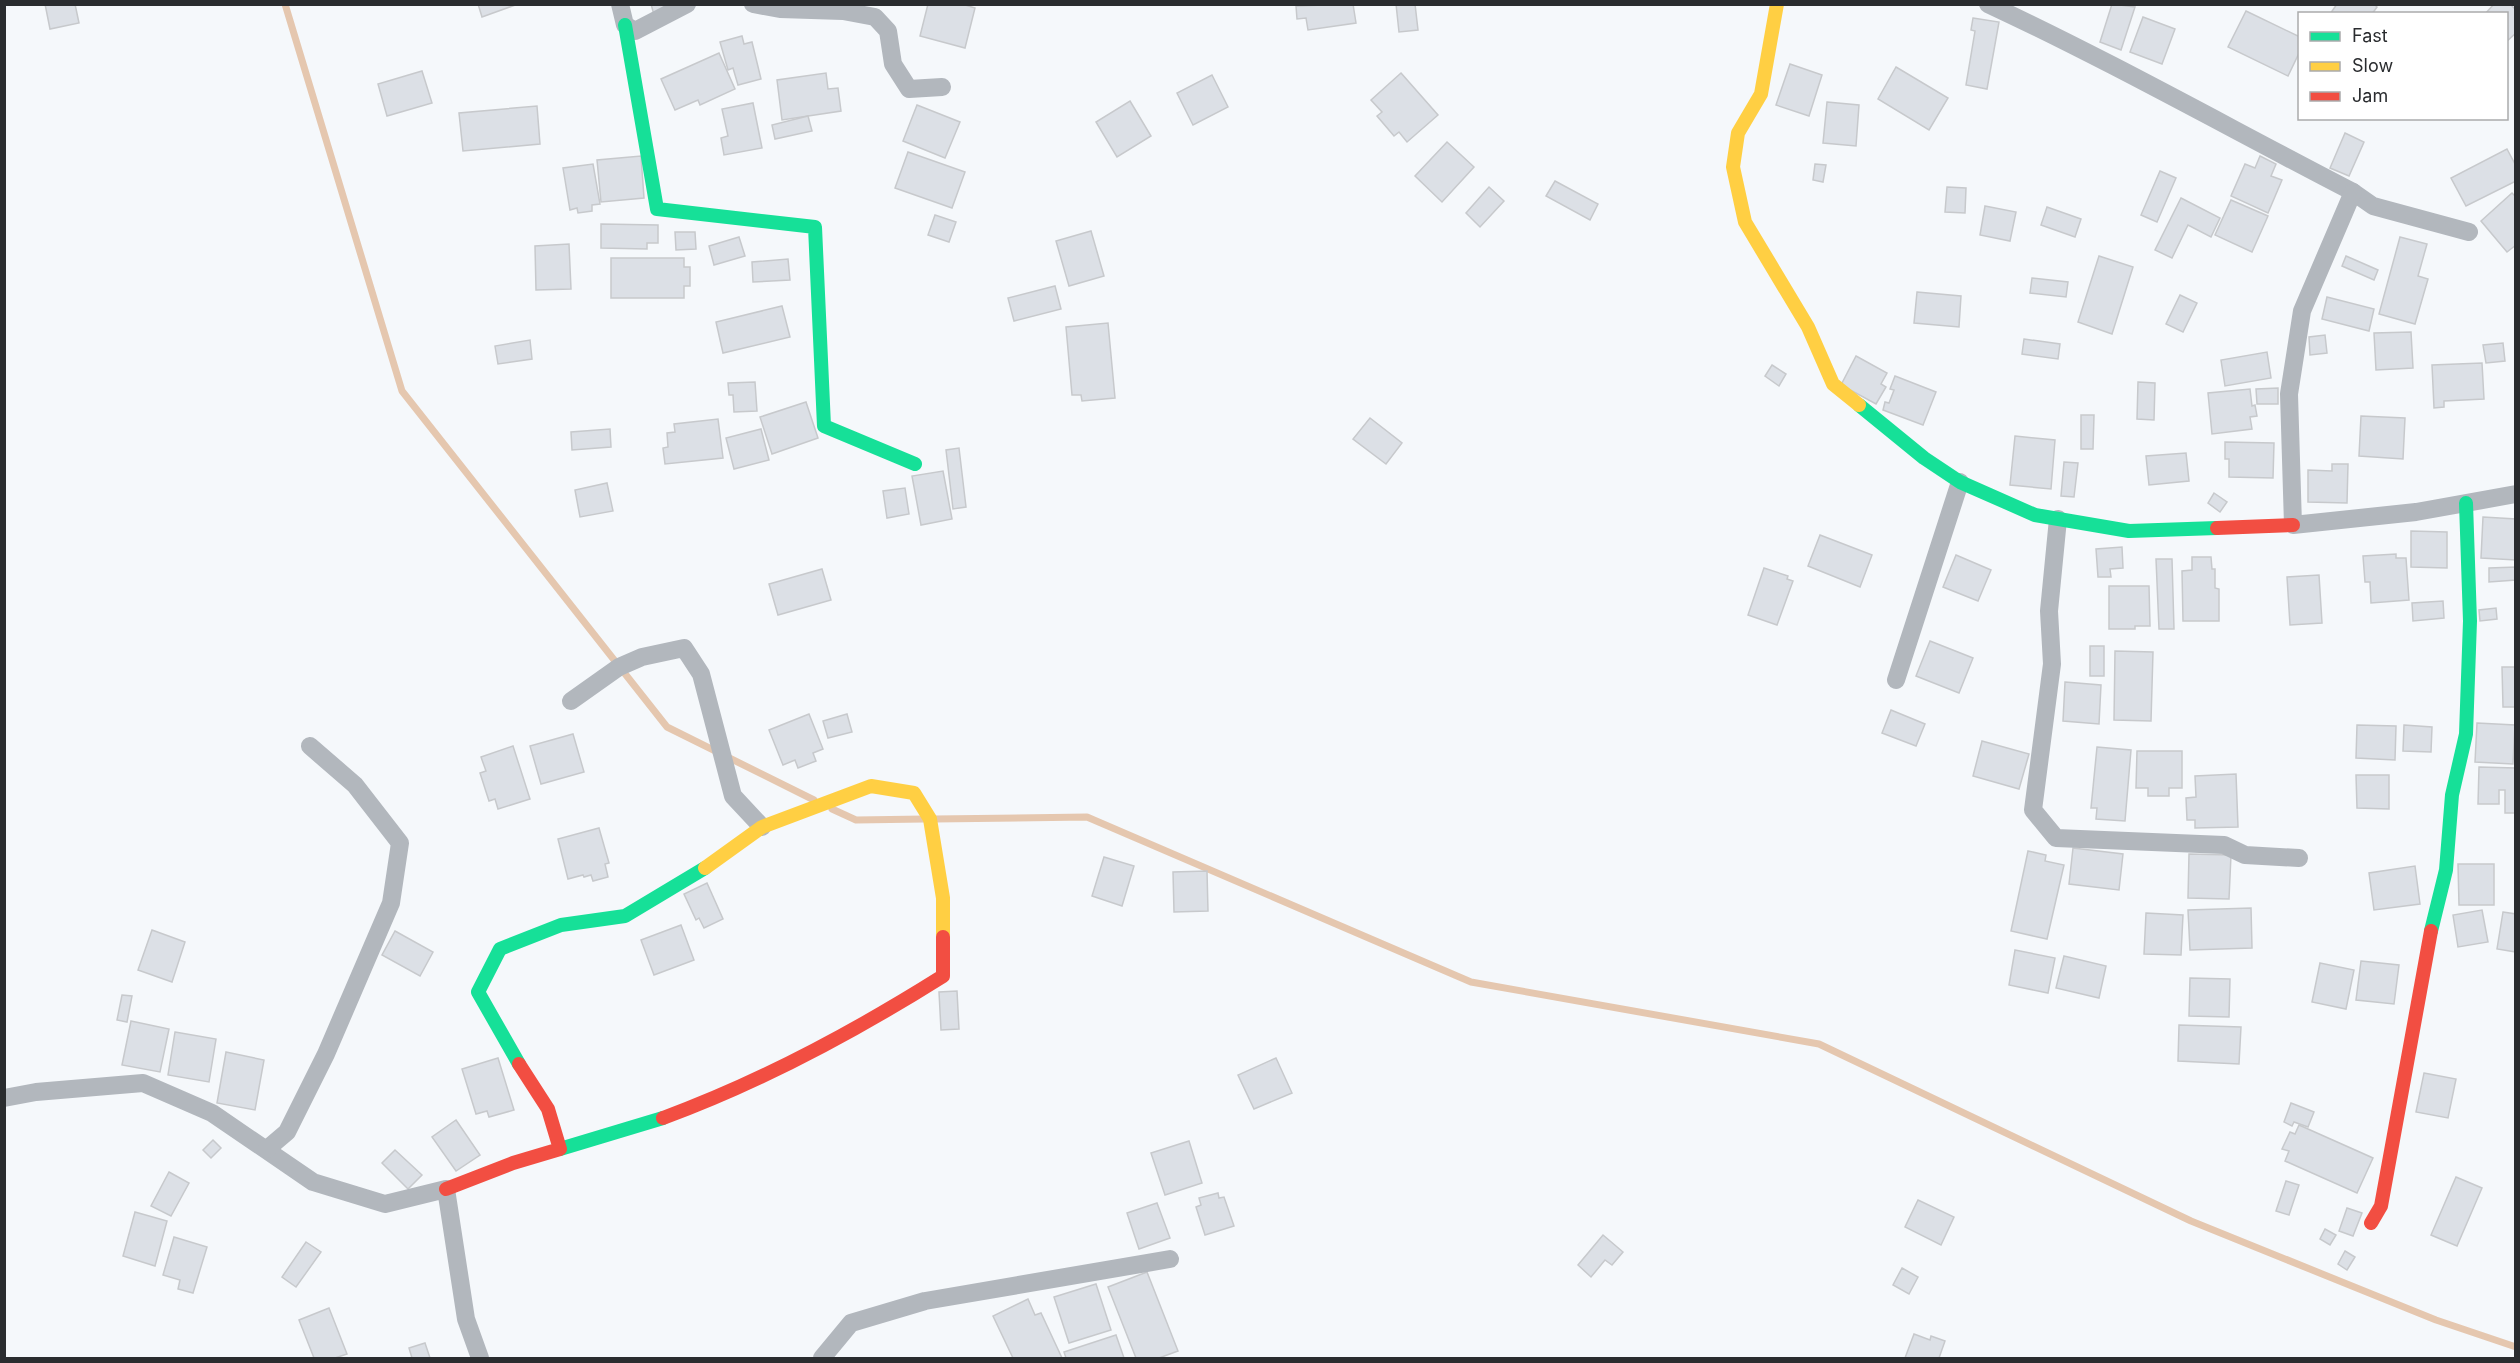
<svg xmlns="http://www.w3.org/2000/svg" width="2520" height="1363" viewBox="0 0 2520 1363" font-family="Inter,sans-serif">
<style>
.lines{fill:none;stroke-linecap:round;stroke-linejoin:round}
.stream{stroke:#e5c7af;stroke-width:7}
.building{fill:#dce0e6;stroke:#c7c9cc;stroke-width:1.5}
.street{stroke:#b2b7bd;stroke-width:18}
.fast{stroke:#16e098;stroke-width:14}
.slow{stroke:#ffcf43;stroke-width:14}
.jam{stroke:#f24e42;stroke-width:14}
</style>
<rect width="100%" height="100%" fill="#f5f8fb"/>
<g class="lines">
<g class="stream">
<path d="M285,4L402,391L667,727L814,800"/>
<path d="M832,809L856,820L924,819"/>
<path d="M935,819L1087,817L1471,982L1819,1044L2191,1221L2436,1320L2516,1347"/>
</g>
</g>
<g class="building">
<path d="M45,4H75L79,23L50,29Z"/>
<path d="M478,4H518L482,17Z"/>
<path d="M651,4H668L654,15Z"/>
<path d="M928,4H962L975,8L965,48L920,36Z"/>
<path d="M1353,4L1356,23L1308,30L1306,18L1297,19L1296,6Z"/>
<path d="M1396,4H1415L1418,30L1399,32Z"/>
<path d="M2112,4L2135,7L2121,50L2100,42Z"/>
<path d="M2337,4H2374L2377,7L2372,14H2330Z"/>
<path d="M2494,4H2510L2516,10V33L2506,42V14H2485Z"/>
<path d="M2246,11L2300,37V51L2288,76L2228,47Z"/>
<path d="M2143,17L2175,29L2162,64L2130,52Z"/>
<path d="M1973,18L1999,22L1987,89L1966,85L1975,31L1971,30Z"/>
<path d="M742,36L744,44L752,42L761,79L738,85L733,68L728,70L720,42Z"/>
<path d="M719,53L735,89L700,105L698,100L675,110L661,79Z"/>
<path d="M1790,64L1822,75L1809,116L1776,105Z"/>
<path d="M1896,67L1948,98L1929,130L1878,99Z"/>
<path d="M422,71L432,103L387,116L378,84Z"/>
<path d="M826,73L828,89L838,88L841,111L782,120L777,80Z"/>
<path d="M1401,73L1438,115L1407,142L1399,132L1394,136L1377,116L1382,112L1371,100Z"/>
<path d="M1212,75L1228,107L1193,125L1177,93Z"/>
<path d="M1130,101L1151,136L1117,157L1096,122Z"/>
<path d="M1827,102L1859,105L1856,146L1823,143Z"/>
<path d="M753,103L762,148L724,155L721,138L728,136L722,109Z"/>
<path d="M917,105L960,122L945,158L903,141Z"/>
<path d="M537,106L540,144L463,151L459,113Z"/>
<path d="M808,116L812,131L775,139L772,125Z"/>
<path d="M2345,133L2364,142L2349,176L2330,168Z"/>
<path d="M1447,142L1474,167L1442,202L1415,176Z"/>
<path d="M2507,149L2516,166V181L2466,206L2451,178Z"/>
<path d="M908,152L965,172L952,208L895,188Z"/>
<path d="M641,156L644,198L601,202L597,160Z"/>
<path d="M2260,156L2276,164L2271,176L2282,180L2268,213L2231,196L2245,164L2255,168Z"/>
<path d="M593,164L600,204L592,205V211L578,213L577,208L570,210L563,168Z"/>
<path d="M1815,164L1826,165L1823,182L1813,180Z"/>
<path d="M2160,171L2176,178L2157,222L2141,215Z"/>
<path d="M1555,181L1598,204L1590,220L1546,196Z"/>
<path d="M1489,187L1504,201L1480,227L1466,213Z"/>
<path d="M1947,187L1966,188L1965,213L1945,212Z"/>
<path d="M2512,193L2516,197V245L2507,252L2481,221Z"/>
<path d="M2181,198L2220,218L2211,237L2188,225L2172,258L2155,250Z"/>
<path d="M2231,200L2268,216L2252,252L2215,235Z"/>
<path d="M1985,206L2016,212L2010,241L1980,235Z"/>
<path d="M2047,207L2081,219L2075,237L2041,225Z"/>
<path d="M935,215L956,222L949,242L928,235Z"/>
<path d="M601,224L658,225V243H647V249L601,248Z"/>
<path d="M1091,231L1104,276L1069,286L1056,241Z"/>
<path d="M675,232H695L696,249L676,250Z"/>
<path d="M739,237L745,256L714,265L709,246Z"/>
<path d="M2400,237L2427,244L2418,276L2428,279L2415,324L2379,314Z"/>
<path d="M569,244L571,289L536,290L535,246Z"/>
<path d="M2099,256L2133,267L2112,334L2078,322Z"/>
<path d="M2346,256L2378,270L2374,280L2342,266Z"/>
<path d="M611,258H684V267H690V286H684V298H611Z"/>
<path d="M788,259L790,280L753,282L752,262Z"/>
<path d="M2032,278L2068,282L2066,297L2030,293Z"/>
<path d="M1055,286L1061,309L1014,321L1008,298Z"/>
<path d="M1917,292L1961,296L1959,327L1914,323Z"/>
<path d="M2180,295L2197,303L2183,332L2166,324Z"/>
<path d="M2327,297L2374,309L2369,331L2322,319Z"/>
<path d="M782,306L790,337L723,353L716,322Z"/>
<path d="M1108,323L1115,398L1082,401L1081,395H1072L1066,327Z"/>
<path d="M2411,332L2413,368L2376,370L2374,333Z"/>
<path d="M2325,335L2327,353L2310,355L2309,337Z"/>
<path d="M2024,339L2060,344L2058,359L2022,354Z"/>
<path d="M530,340L532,359L498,364L495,346Z"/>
<path d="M2503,343L2505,361L2486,363L2483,345Z"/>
<path d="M2267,352L2271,378L2225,386L2221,360Z"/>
<path d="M1856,356L1887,373L1881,384L1886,387L1876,404L1841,385Z"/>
<path d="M2482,363L2484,399L2444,401V407L2434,408L2432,365Z"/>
<path d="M1772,365L1786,374L1779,386L1765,376Z"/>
<path d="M1895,376L1936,392L1923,425L1883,410L1885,402L1889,403L1894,390L1890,389Z"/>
<path d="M755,382L757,411L734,412L733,395H729L728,383Z"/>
<path d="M2138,382L2155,383L2154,420L2137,419Z"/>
<path d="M2278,388V404H2257L2256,389Z"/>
<path d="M2250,389L2252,406L2255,405L2257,416L2250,417L2252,429L2212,434L2208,393Z"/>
<path d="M806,402L818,438L772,454L760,417Z"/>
<path d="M2081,415H2094L2093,449H2081Z"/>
<path d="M2361,416L2405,418L2403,459L2359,456Z"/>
<path d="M1370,418L1402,443L1386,464L1353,439Z"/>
<path d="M718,419L723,458L665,464L663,448L668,447L667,433L675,432L674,424Z"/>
<path d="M610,429L611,447L572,450L571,432Z"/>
<path d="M761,429L769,460L734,469L726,438Z"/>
<path d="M2015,436L2055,440L2051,489L2010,485Z"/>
<path d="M2225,442L2274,443L2273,478L2229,477V459H2225Z"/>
<path d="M959,448L966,507L953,509L946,450Z"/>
<path d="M2186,453L2189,481L2149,485L2146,456Z"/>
<path d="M2064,462L2078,463L2074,497L2061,496Z"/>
<path d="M2332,464H2348L2347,503L2308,502V470L2332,471Z"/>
<path d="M943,471L952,519L921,525L912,476Z"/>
<path d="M607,483L613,511L580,517L575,490Z"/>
<path d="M905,488L909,514L887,518L883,491Z"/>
<path d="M2214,493L2227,502L2220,512L2208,503Z"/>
<path d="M2483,517L2516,519V560L2481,558Z"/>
<path d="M2411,531L2447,532V568L2411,567Z"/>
<path d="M1820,535L1872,555L1860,587L1808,566Z"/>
<path d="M2122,547L2123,568L2110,569L2111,577H2098L2096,549Z"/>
<path d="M2396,554V558H2406L2409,600L2371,603L2370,582H2365L2363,556Z"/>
<path d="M1956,555L1991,570L1978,601L1943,587Z"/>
<path d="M2192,557H2211L2212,569H2215V588L2219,589V621H2183L2182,571L2192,570Z"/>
<path d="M2156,559H2172L2174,629H2159Z"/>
<path d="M2516,567V580L2489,582V568Z"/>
<path d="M1764,568L1788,576L1787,579L1793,581L1777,625L1748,615Z"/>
<path d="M822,569L831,600L778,615L769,584Z"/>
<path d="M2319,575L2322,623L2290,625L2287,577Z"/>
<path d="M2109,586H2149L2150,626H2135V629H2109Z"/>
<path d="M2443,601L2444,618L2413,621L2412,603Z"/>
<path d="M2496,608L2497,619L2480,621L2479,610Z"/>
<path d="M1930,641L1973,658L1959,693L1916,676Z"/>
<rect x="2090" y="646" width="14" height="30"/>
<path d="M2115,651L2153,652L2151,721L2114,720Z"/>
<path d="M2502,667H2516V707H2503Z"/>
<path d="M2065,682L2101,685L2099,724L2063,721Z"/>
<path d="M1891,710L1925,724L1916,746L1882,733Z"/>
<path d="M809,714L823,749L813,753L816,761L798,768L795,760L783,765L769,730Z"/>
<path d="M847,714L852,732L828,738L823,721Z"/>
<path d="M2477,723L2515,725L2513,764L2475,762Z"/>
<path d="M2357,725L2396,726L2395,760L2356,758Z"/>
<path d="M2404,725L2432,727L2431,752L2403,751Z"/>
<path d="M573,734L584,772L541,784L530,746Z"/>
<path d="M1982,741L2029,754L2019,789L1973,776Z"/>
<path d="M513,746L530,799L498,809L495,799L489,801L480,773L486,771L481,757Z"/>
<path d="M2097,747L2131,750L2125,821L2096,819L2097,808H2091Z"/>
<path d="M2137,751H2182V788H2169V796H2148V788H2136Z"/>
<path d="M2479,767L2516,768V813H2505V790H2499V804H2478Z"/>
<path d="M2236,774L2238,827L2195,828V820H2187L2186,798L2196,797L2195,776Z"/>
<path d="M2356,775H2389V809L2357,808Z"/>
<path d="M599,828L609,863L605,864L608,877L593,881L591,875L584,877L583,875L568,879L558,839Z"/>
<path d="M2073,848L2123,854L2119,890L2069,884Z"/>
<path d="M2028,851L2046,855L2045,861L2064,865L2047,939L2011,931Z"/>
<path d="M2189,854L2231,855L2229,899L2188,898Z"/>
<path d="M1104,857L1134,866L1122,906L1092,896Z"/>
<path d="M2458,864H2494V905H2459Z"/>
<path d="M2415,866L2420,904L2374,910L2369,873Z"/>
<path d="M1207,871L1208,911L1174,912L1173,872Z"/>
<path d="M707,883L723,919L704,928L699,918L696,920L684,894Z"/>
<path d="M2251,908L2252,948L2190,950L2188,910Z"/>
<path d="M2482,910L2488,942L2458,947L2453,915Z"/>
<path d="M2503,912L2516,914V952L2497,949Z"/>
<path d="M2146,913L2183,915L2181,955L2144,954Z"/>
<path d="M681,925L694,960L654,975L641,940Z"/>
<path d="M152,930L185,942L172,982L138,970Z"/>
<path d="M395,931L433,952L420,976L382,955Z"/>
<path d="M2015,950L2055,958L2048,993L2009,985Z"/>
<path d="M2064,956L2106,966L2099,998L2056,988Z"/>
<path d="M2361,961L2399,965L2394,1004L2356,1000Z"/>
<path d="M2320,963L2354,970L2346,1009L2312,1002Z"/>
<path d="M2190,978L2230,979L2229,1017L2189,1016Z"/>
<path d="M957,991L959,1029L941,1030L939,992Z"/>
<path d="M122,995L132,996L127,1022L117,1020Z"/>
<path d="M131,1021L169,1029L160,1072L122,1065Z"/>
<path d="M2179,1025L2241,1027L2239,1064L2178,1061Z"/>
<path d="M175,1032L216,1039L209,1082L168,1075Z"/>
<path d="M226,1052L264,1060L255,1110L217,1103Z"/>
<path d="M498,1058L514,1110L489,1117L487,1111L476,1114L462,1069Z"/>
<path d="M1276,1058L1292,1093L1254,1109L1238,1075Z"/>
<path d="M2424,1073L2456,1079L2448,1118L2416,1112Z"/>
<path d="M2291,1103L2314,1112L2308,1127L2294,1122L2292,1126L2284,1122Z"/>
<path d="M456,1120L480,1155L456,1171L432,1137Z"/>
<path d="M2299,1125L2373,1158L2357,1193L2285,1161L2289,1151L2282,1149L2290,1132L2295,1134Z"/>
<path d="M213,1140L221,1148L211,1158L203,1150Z"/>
<path d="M1189,1141L1202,1183L1165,1195L1151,1153Z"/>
<path d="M395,1150L422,1175L408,1189L382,1163Z"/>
<path d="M169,1172L189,1183L171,1216L151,1206Z"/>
<path d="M2456,1177L2482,1188L2457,1246L2431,1235Z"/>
<path d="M2286,1181L2299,1185L2289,1215L2276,1211Z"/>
<path d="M1218,1193L1219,1198L1224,1197L1234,1226L1205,1235L1196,1207L1201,1205L1199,1198Z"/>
<path d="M1918,1200L1954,1217L1941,1245L1905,1227Z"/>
<path d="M1157,1203L1170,1238L1139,1249L1127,1213Z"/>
<path d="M2347,1208L2362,1213L2353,1236L2339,1231Z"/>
<path d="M135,1212L167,1221L155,1266L123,1256Z"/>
<path d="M2325,1229L2336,1235L2330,1245L2320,1239Z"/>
<path d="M1603,1235L1623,1252L1612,1265L1605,1260L1591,1277L1578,1265Z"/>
<path d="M174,1237L207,1247L193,1293L178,1289L180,1280L163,1275Z"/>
<path d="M306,1242L321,1252L296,1287L282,1277Z"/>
<path d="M2345,1251L2355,1257L2347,1270L2338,1264Z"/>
<path d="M1902,1268L1918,1277L1909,1294L1893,1285Z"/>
<path d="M1147,1272L1178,1351L1159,1358H1136L1108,1287Z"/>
<path d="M1096,1284L1111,1330L1069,1343L1054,1297Z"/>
<path d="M1028,1299L1035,1315L1041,1313L1062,1358H1013L993,1316Z"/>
<path d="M329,1308L347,1354L335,1358H314L299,1320Z"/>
<path d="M1914,1334L1930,1340L1931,1336L1945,1341L1939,1358H1905Z"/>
<path d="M1116,1335L1124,1358H1066L1064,1352Z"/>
<path d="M425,1343L430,1358H412L409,1348Z"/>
</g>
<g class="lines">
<g class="street">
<path d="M620,4L625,25L635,31L687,4"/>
<path d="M753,4L780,9L843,11L875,17L888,31L893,64L909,89L942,87"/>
<path d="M1988,4C2112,62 2231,129 2353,192L2373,206L2469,232"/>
<path d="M2353,192L2302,311L2289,394L2293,525L2416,512L2516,494"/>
<path d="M2058,519L2049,611L2052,664L2033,810L2056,838L2224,845L2245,855L2299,858"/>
<path d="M1896,680L1960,482"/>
<path d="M571,701L619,667L642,657L684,648L701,674L733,796L762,827"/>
<path d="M4,1098L36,1092L143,1083L212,1113L313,1182L385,1204L446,1189L466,1319L480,1358"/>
<path d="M267,1149L287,1132L326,1054L391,903L400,843L355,785L310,746"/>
<path d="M822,1358L851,1323L925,1301L1170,1259"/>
</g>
<g class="fast">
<path d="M625,25L657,209L815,227L824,426L915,464"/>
<path d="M1859,405L1924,458L1960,482L2035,515L2129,531L2217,528"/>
<path d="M2431,931L2446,870L2452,795L2466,734L2470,621L2466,503"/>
<path d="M519,1064L478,992L500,949L561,925L625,916L705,868"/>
<path d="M560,1149L663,1118"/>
</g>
<g class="slow">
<path d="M1777,4L1761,94L1738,133L1733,167L1745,222L1808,327L1833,384L1859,405"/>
<path d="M705,868L762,827L871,786L914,793L930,819L943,898V937"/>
</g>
<g class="jam">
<path d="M2217,528L2293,525"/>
<path d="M663,1118C761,1082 854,1032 943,976V937"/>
<path d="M446,1189L513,1163L560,1149L548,1109L519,1064"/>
<path d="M2371,1223L2381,1206L2431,931"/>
</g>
</g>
<rect width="2520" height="1363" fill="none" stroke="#2a2c2f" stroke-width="12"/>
<rect x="2298" y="12" width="210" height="108" fill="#ffffff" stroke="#aaabac" stroke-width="1.5"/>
<rect x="2310" y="32" width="30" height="9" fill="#16e098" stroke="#aaabac" stroke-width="1.5"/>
<text x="2352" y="42" font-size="18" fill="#2a2c2f">Fast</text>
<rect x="2310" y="62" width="30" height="9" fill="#ffcf43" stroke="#aaabac" stroke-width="1.5"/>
<text x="2352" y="72" font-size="18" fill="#2a2c2f">Slow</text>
<rect x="2310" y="92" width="30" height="9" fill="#f24e42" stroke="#aaabac" stroke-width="1.5"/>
<text x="2352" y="102" font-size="18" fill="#2a2c2f">Jam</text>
</svg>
